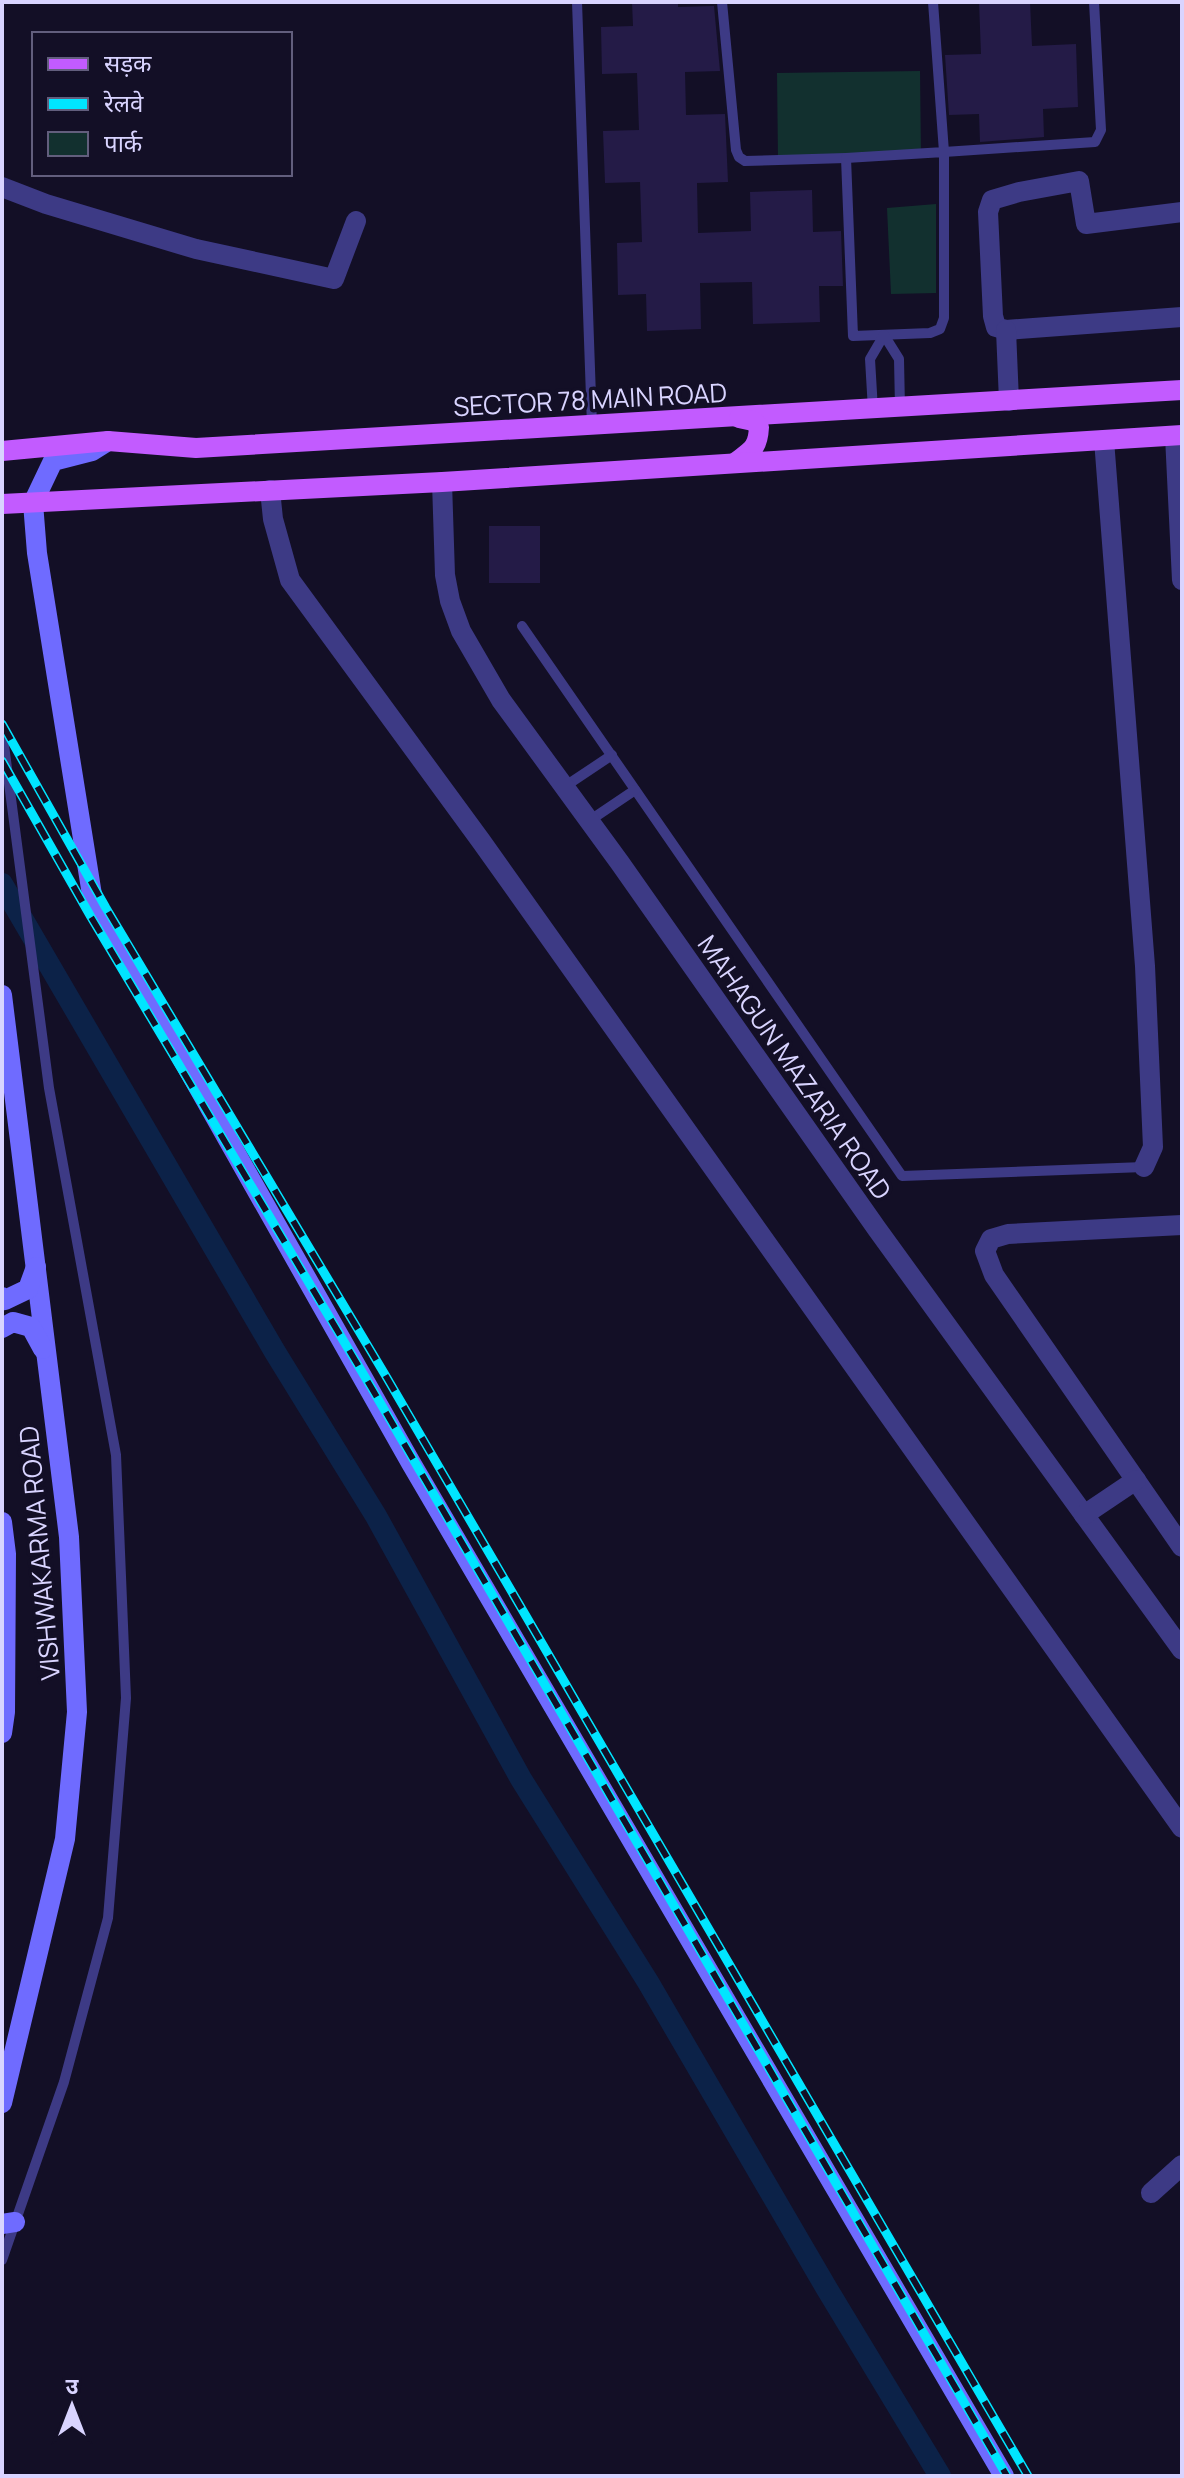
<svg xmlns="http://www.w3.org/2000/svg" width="1184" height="2478" viewBox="0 0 1184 2478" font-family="Manrope,'Noto Sans Devanagari',sans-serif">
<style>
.green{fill:#12302f}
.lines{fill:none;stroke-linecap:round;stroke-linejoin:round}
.canal{stroke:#0c2248;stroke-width:22}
.building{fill:#241b47}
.lane{stroke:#3d3a85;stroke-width:10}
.street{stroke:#3d3a85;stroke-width:20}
.secondary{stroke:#6f6bff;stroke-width:20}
.primary{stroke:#c25bff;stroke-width:20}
.rail-casing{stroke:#00e5ff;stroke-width:9}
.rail{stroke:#130f26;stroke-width:6;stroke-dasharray:18;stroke-linecap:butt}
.labels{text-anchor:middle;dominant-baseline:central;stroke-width:7;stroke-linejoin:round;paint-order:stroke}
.street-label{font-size:26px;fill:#d9d4ff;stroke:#130f26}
</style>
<rect width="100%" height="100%" fill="#130f26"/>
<g class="green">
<path d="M920,71L921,158H778L777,73Z"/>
<path d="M936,204V293L891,294L887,208Z"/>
</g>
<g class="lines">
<path class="canal" d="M2,884L275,1352L376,1516L521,1779L648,1982L827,2289L940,2476"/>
</g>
<g class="building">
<path d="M632,2H678V7L714,6L720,71L685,72L686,115L725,114L728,182L697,183L698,233L751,231L750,192L812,190L813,232L841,231L843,286H819L820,322L753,324L752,282L700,283L701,329L647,331L646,294L618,295L617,243L642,242L640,182L605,183L603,131L639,130L637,73L602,74L601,27L633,26Z"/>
<path d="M979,2H1030L1032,46L1076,44L1078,107L1043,109L1044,137L980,142L979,114L949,115L945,55L981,54Z"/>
<rect x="489" y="526" width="51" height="57"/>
</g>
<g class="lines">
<g class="lane">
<path d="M577,2L592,425"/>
<path d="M722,2L736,150L739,157L745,161L846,158"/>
<path d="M933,2L944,152L846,158L853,336L930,333L940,329L944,318V152L1095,142L1101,130L1094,2"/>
<path d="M873,410L870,359L884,335L899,359L900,408"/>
<path d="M522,626L902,1176L1144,1167"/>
<path d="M2,730L49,1088L116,1455L126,1698L108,1918L64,2082L2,2260"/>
<path d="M564,787L612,755"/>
<path d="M589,821L635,790"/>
</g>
<g class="street">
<path d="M2,187L46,204L196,249L334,279L356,221"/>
<path d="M1182,212L1086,224L1079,181L1019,192L992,200L988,212L993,316L996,327L1006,330L1182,317"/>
<path d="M1006,330L1009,401"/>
<path d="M1175,436L1182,580"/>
<path d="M1104,440L1145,966L1153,1147L1144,1167"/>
<path d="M442,482L445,575L450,601L461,631L501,700L620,863L877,1229L1182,1650"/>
<path d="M270,490L273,519L290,580L481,841L1182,1828"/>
<path d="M1182,1225L1008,1234L991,1239L985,1251L994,1275L1182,1547"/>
<path d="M1084,1515L1136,1480"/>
<path d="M1151,2193L1182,2165"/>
</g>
<g class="secondary">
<path d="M108,441L92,451L53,461L33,503L37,553L93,901L411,1463L1004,2476"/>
<path d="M2,995L69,1537L77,1712L65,1839L2,2103"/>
<path d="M2,1297L5,1300L28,1289L36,1267"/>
<path d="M2,1328L13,1322L31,1327L43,1349"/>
<path d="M2,1522L6,1554L5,1712L2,1733"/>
<path d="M2,2224L15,2222"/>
</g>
<g class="primary">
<path d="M2,451L108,441L196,448L1182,390"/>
<path d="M736,462C752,450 758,448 759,427L753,421L739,418"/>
<path d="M2,504L442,482L1182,435"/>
</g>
<defs>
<g id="rail">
<path d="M2,724L106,908L387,1378L1028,2476"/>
<path d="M2,761L91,917L371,1387L1007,2476"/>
</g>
</defs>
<use href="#rail" class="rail-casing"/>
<use href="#rail" class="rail"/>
</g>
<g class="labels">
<g class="street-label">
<text transform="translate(590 399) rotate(-3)">SECTOR 78 MAIN ROAD</text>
<text transform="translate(795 1067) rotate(55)">MAHAGUN MAZARIA ROAD</text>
<text transform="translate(39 1553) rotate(-95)">VISHWAKARMA ROAD</text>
</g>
</g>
<rect width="1184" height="2478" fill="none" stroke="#d9d4ff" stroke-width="8"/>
<rect x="32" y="32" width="260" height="144" fill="#130f26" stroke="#625e7d" stroke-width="2"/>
<rect x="48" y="58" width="40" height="12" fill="#c25bff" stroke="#625e7d" stroke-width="2"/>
<text x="104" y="72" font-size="24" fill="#d9d4ff">सड़क</text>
<rect x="48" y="98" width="40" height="12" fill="#00e5ff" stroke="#625e7d" stroke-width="2"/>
<text x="104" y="112" font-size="24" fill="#d9d4ff">रेलवे</text>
<rect x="48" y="132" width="40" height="24" fill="#12302f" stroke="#625e7d" stroke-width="2"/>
<text x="104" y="152" font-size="24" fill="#d9d4ff">पार्क</text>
<g transform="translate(72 2406)" stroke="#130f26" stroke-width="6" paint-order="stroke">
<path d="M0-6L14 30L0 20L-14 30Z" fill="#d9d4ff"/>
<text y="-12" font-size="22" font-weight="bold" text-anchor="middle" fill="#d9d4ff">उ</text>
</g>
</svg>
